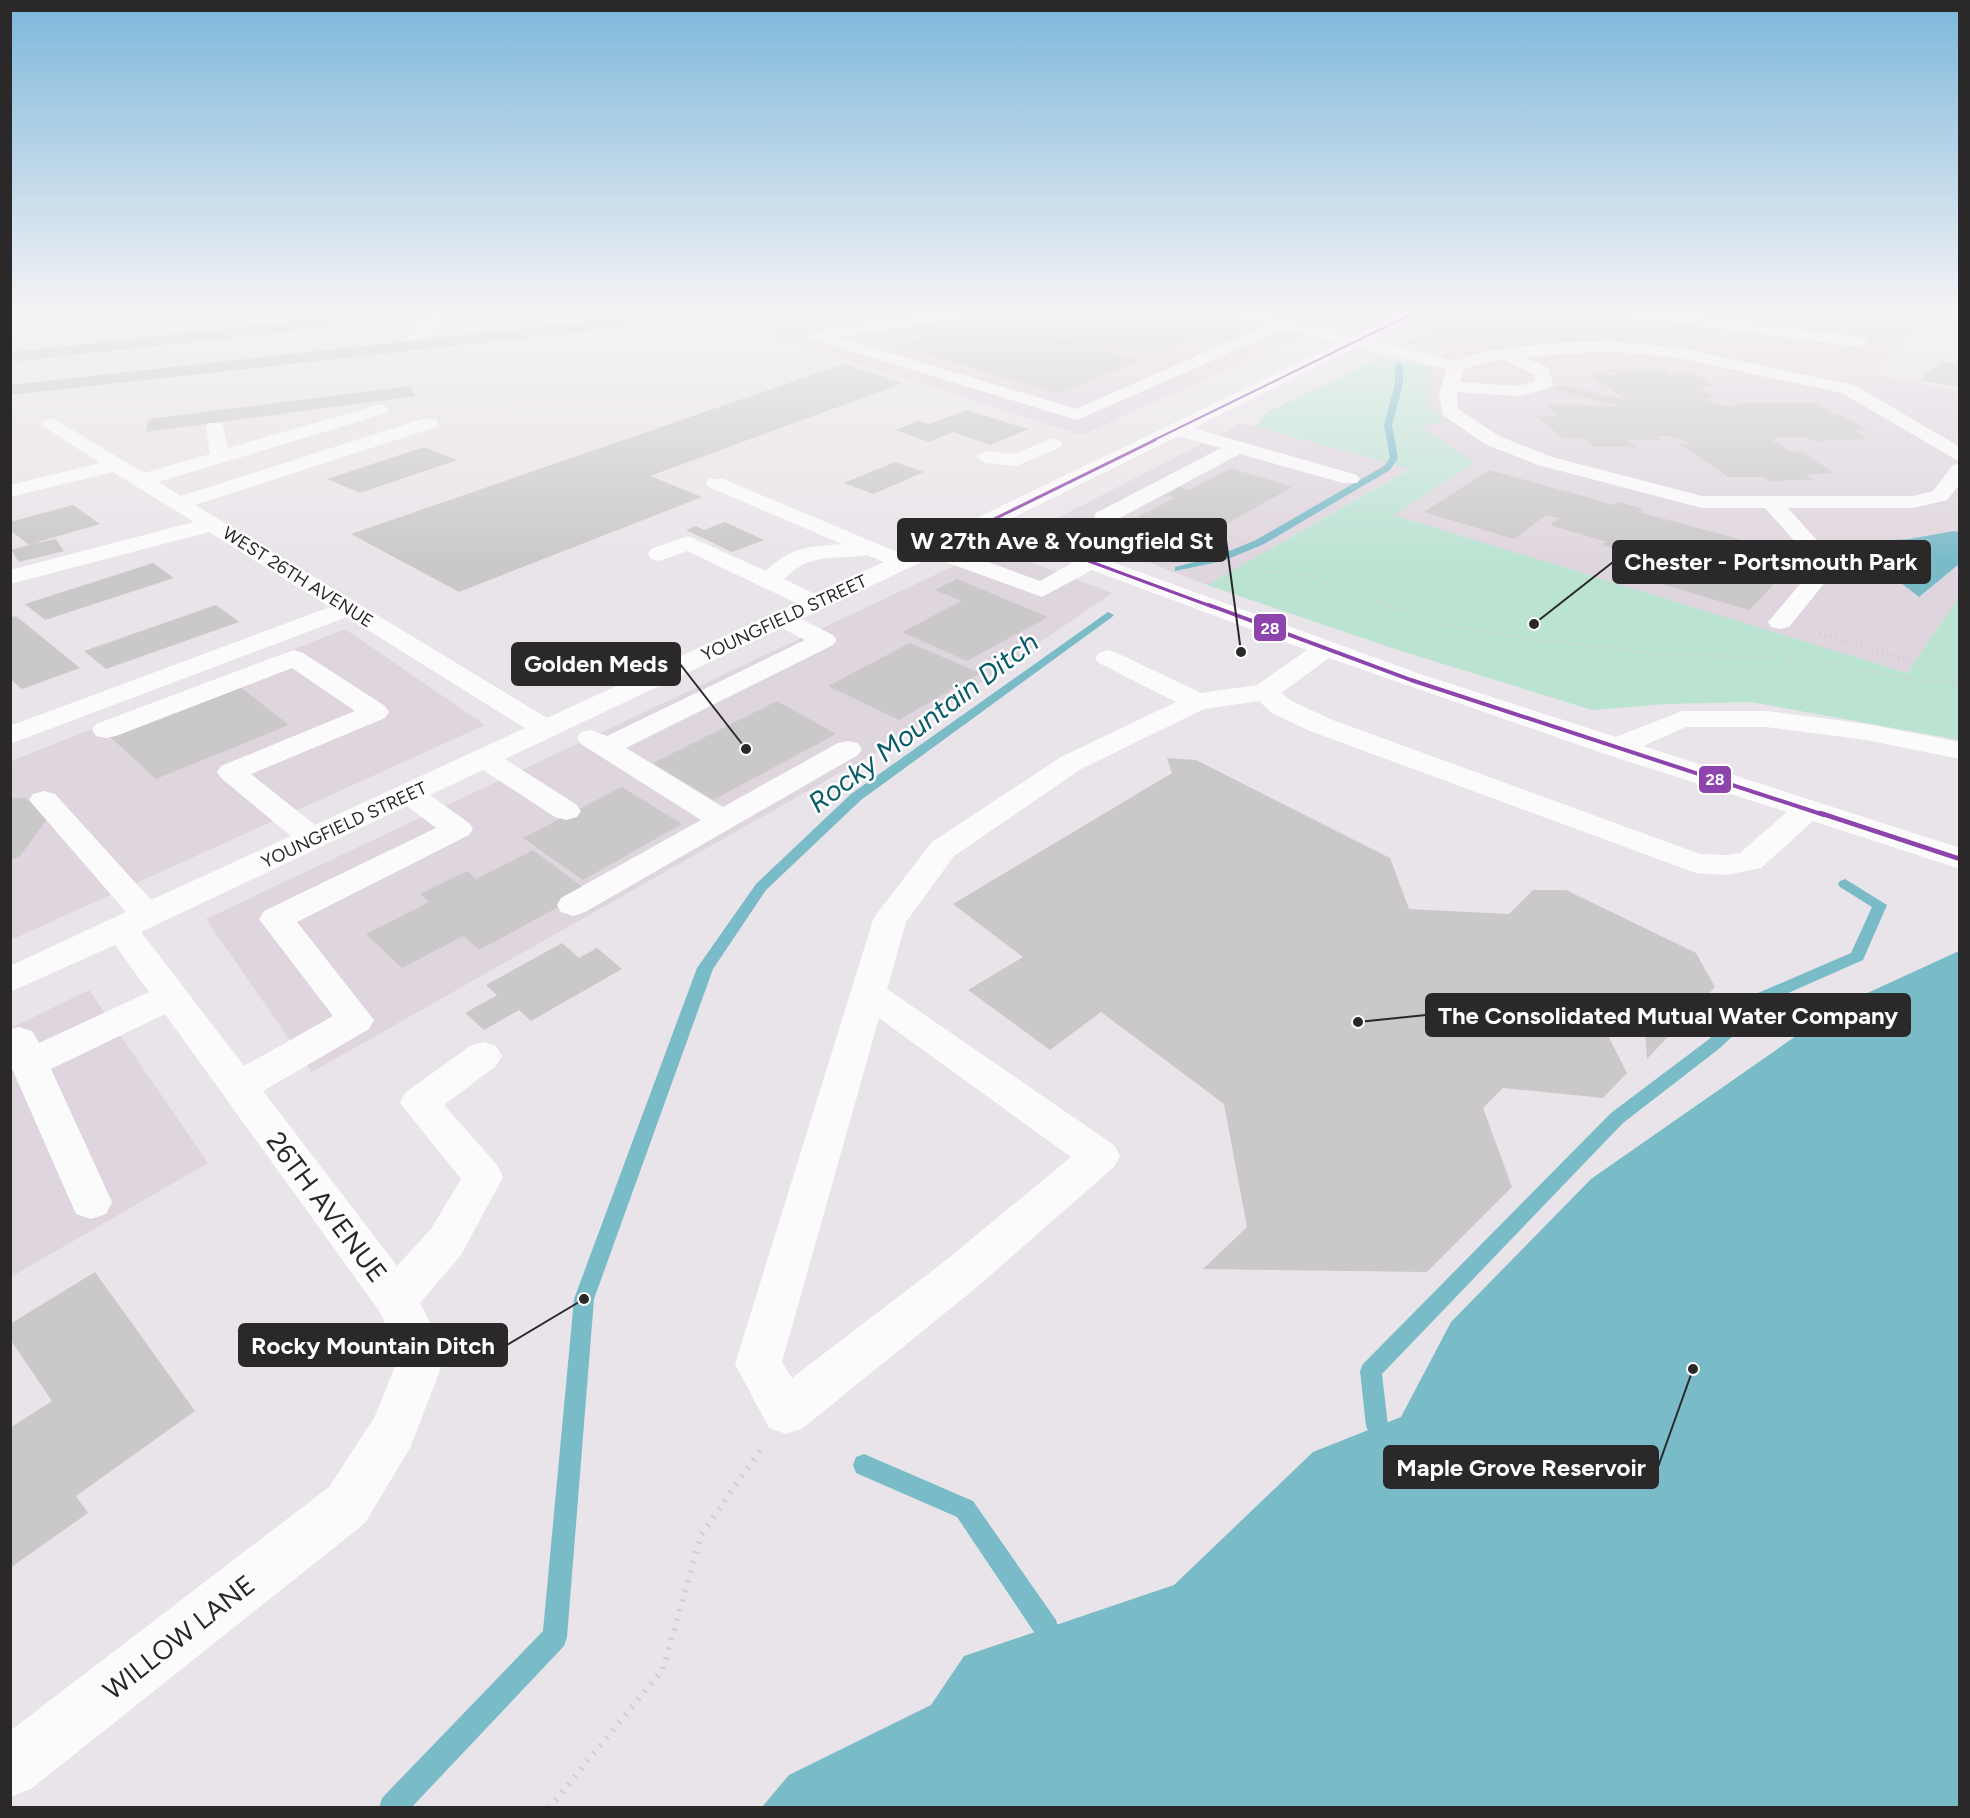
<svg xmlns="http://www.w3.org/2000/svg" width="1970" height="1818" viewBox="0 0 1970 1818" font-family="Figtree,sans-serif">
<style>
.built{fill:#dfd5de}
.green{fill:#bbe3d2}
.water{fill:#7abbc8}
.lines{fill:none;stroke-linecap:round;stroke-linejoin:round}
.stream{fill:#7abbc8;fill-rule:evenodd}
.building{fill:#cbc8c9}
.path-far2{stroke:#d0d0d0;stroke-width:2;stroke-dasharray:1 2;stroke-linecap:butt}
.path-far1{stroke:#d0d0d0;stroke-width:3;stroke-dasharray:1.5 4;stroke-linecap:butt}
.path{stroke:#d0d0d0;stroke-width:6;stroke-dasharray:2 8;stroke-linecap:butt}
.minor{fill:#fcfbfc;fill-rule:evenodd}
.highway{fill:#c8c3c4;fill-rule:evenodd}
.bus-1-far3-casing{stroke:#fff;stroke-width:4.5}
.bus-1-far2-casing{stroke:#fff;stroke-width:6}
.bus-1-far1-casing{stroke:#fff;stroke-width:8}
.bus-1-casing{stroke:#fff;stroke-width:9}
.bus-1-far3{stroke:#8e44ad;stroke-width:2}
.bus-1-far2{stroke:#8e44ad;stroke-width:3}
.bus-1-far1{stroke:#8e44ad;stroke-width:4}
.bus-1{stroke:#8e44ad;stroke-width:4.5}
.labels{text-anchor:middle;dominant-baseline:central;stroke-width:5;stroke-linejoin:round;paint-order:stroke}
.far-street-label{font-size:18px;fill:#2b282a;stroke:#fff}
.near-street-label{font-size:27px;fill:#2b282a;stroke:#fff}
.near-water-label{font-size:28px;font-style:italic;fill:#085c69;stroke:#fff}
.leader{fill:none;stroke:#2b282a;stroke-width:2}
.callout-dot{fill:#2b282a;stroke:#fff;stroke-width:2}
.callout{fill:#2b282a;stroke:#2b282a;stroke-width:2}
.callout-label{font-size:24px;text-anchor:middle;font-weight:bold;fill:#fff}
.line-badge{stroke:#fff;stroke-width:2}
.badge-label{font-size:16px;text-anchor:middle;font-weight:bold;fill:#fff}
</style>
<rect width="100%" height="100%" fill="#e9e4e9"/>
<g class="built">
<path d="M901,309H1360L1082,435L761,333Z"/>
<path d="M1473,309H1940L1870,373L1959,391V597L1907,673L1393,515L1475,462L1419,426L1429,405L1431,367L1448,353L1407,343Z"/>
<path d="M1242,423L1411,468L1207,585L1048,523Z"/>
<path d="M992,548L1112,593L896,741L312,1072L206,919Z"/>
<path d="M345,629L485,725L11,940V761Z"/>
<path d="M89,990L208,1163L11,1277V1028Z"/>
</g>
<path class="green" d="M1381,357L1431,367L1429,405L1445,421L1420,426L1475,462L1394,515L1907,673L1959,597V740L1751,702L1665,704L1592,710L1401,651L1207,585L1410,469L1256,427L1267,412Z"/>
<g class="water">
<path d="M1954,531L1959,532V564L1919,597L1882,568L1872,541L1909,539Z"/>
<path d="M1959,951V1807H762L789,1775L931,1705L964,1656L1174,1585L1313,1452L1401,1417L1451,1322L1591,1179L1839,1006Z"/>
</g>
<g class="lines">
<g class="stream">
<path d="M1399,363L1403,365V384L1392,425L1398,458L1390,470L1264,544L1223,561L1175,571V567L1215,557L1256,540L1384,466L1390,458L1384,425L1395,384V365Z"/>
<path d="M1108,612L1114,615L1112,617L861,800L766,890L713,969L594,1299L567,1637L564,1646L411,1808H379L382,1798L543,1631L574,1299L697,968L756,884L851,794Z"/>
<path d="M1845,879L1887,905L1863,960L1770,1001L1720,1048L1623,1123L1382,1374L1388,1426L1385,1433L1377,1436L1369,1433L1366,1426L1360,1371L1363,1364L1611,1113L1708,1040L1758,993L1851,953L1872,907L1840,887L1838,884L1840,881Z"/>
<path d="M864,1454L973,1501L1056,1620L1059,1629L1056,1638L1047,1641L1038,1638L957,1517L856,1473L853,1465L856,1457Z"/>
</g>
</g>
<g class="building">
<path d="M1103,309H1155L1224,325L1152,355L1115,345L1102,350L1140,360L1059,394L898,346L932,335L939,337L946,334L940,333L947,330L962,334L996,322L1066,340L1079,335L1036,324L1064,314L1070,316L1076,314L1071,312L1079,310L1092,313Z"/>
<path d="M1744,309H1852L1829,326L1783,318L1777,322L1749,317L1756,312Z"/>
<path d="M1941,361L1960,365V388L1919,380Z"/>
<path d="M844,364L903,383L650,476L702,497L459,592L351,534Z"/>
<path d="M1664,369L1673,375H1698L1715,387H1700L1715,398L1707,399L1713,403L1726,406H1738L1733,403H1816L1835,415H1841L1866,429H1854L1867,439L1814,441L1806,437H1778L1773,441L1790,451L1803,452L1834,473L1805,475L1813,480L1770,481L1763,477H1728L1680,444H1690L1685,440L1667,436L1657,437L1661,440H1628L1636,447H1593L1583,438H1563L1537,417L1557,416L1544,404L1620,406L1552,390L1561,385L1626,400L1590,375H1617L1610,370Z"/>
<path d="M411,386L415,396L146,432L149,419Z"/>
<path d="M967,410L1028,429L990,445L953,432L929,442L895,430L918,421L929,424Z"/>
<path d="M424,447L457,460L360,493L327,479Z"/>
<path d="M895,462L924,472L873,494L844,483Z"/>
<path d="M1231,468L1292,487L1200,539L1137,517L1175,498L1166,495L1180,487L1189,490Z"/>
<path d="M1489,470L1615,505L1618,502L1643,509L1639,512L1801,556L1749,610L1645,579L1677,550L1646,542L1631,554L1602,545L1607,542L1550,525L1559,518L1546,515L1514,539L1424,512Z"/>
<path d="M73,505L100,524L31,544L56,539L64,551L19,562L11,550L29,545L10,530V522Z"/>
<path d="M725,522L764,540L732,552L686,530L696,526L704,530Z"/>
<path d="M153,563L174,578L45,620L25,604Z"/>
<path d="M957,579L1048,617L967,661L902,632L962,601L935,590Z"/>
<path d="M216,605L239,622L106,669L84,651Z"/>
<path d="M16,616L80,668L22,689L10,679V618Z"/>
<path d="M910,643L980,673L899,720L828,686Z"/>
<path d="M240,687L289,725L156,779L109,736Z"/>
<path d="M777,701L836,734L713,800L653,763Z"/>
<path d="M1167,758L1196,760L1390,858L1409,909L1509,914L1533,890H1566L1696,953L1715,987L1647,1059L1645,1033L1595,1010L1627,1073L1603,1098L1503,1088L1483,1108L1512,1187L1427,1272L1203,1269L1247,1227L1224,1104L1101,1012L1050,1050L968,990L1023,957L953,904L1172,773Z"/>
<path d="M622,787L682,824L583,880L523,838Z"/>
<path d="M10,798H26L48,818L20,856L10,860Z"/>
<path d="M533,850L588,891L479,950L463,936L402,968L366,934L429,902L420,894L467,871L476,879Z"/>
<path d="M562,943L579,958L597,948L622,969L531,1021L519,1010L484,1030L465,1013L497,995L486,985Z"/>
<path d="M95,1272L195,1411L76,1496L88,1513L10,1568V1428L52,1401L10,1339V1324Z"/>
</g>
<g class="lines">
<path class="path-far2" d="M1246,581L1266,572L1306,574L1392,607"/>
<g class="path-far1">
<path d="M1388,605L1434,623L1530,639L1664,654L1774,658"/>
<path d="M1819,633L1939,670L1955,682"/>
<path d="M1785,658L1806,659L1934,683L1960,682"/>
</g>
<path class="path" d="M549,1808L663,1669L701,1535L760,1450"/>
<g class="minor">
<path d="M435,309L451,310L414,348H402L400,345L402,342Z"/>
<path d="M956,309H993L985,314L838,337L1076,409L1267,325L1214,312L1211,309H1238L1280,319L1294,318L1296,323L1353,336L1410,309H1430L1370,341L1455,361L1483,352L1550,343L1609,341L1679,348L1854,385L1960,447V462L1842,393L1679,358L1609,351L1523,357L1549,368L1553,384L1550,388L1518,396L1457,392L1458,409L1499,436L1552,457L1702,496H1913L1933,491L1953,465L1960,463V484L1947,500L1913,508H1788L1839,565L1789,627L1780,629L1771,627L1768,622L1816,565L1765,508H1702L1538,465L1485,444L1443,415L1439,394L1447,369L1357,347L1193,428L1357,475L1360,479L1357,483H1343L1240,454L1114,521L1107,542L1087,553L1420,674L1616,737L1682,711H1766L1866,724L1960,742V759L1866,740L1766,727H1686L1643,746L1960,848V869L1813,821L1761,868L1726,875L1696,873L1310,731L1272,713L1259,701L1204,709L1081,769L954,856L906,922L887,989L1114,1145L1120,1156L1114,1167L977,1287L803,1428L786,1434L769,1428L735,1364L873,920L878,912L932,842L1061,757L1176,702L1099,663L1095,658L1099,653L1108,650L1117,653L1201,693L1257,685L1307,650L1092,570L1042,597L932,557L801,619L833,635L837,640L833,645L626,748L723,807L838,743L848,741L858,743L862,749L858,755L585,912L573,916L561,912L557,905L561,898L701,820L581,744L577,738L581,732L591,730L607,736L805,640L782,628L505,759L577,805L581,811L577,817L566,820L555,817L483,770L430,795L469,823L473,829L469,835L297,922L374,1020L369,1029L263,1091L397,1266L431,1229L461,1179L400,1103L405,1093L470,1046L483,1042L496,1046L502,1056L496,1066L444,1105L497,1165L503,1177L461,1255L420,1303L446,1355L410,1448L365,1523L31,1789L10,1797V1731L329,1487L374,1418L400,1355L380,1312L165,1014L51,1069L112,1202L106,1214L91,1219L76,1214L10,1064V1029L19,1027L32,1031L39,1043L149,992L115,945L10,992V966L126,912L29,800L33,794L44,791L55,794L151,900L291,836L221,778L217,772L221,766L355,711L292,668L116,736L106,738L96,736L92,730L96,724L285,653L294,650L303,653L385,706L389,712L385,718L251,774L315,825L525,728L347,617L10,744V726L330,607L209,532L10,584V570L194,522L113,472L10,497V485L100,463L40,424L49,418L56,420L144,473L210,454L206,427L208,423H222L228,448L381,404L390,409L387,413L158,482L181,496L422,419H436L438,423L436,427L195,505L547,718L796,603L687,551L659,561L651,559L648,554L651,549L688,536L766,571C792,546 808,547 842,544L709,487L706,483L709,479H723L902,554L1340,343L1284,329L1077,420L811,339L809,336L817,331ZM1501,359L1535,375V381L1518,386L1460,382L1464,369ZM1178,436L1221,448L1096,513L1089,534L1068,546L1004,522ZM987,531L1061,559L1072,563L1040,581L950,548ZM867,555L884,562L815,594L784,579C812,551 832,561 867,555ZM1329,658L1605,754L1787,812L1740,853L1726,855L1700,854L1330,719L1292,701L1281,693ZM407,806L436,828L264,911L259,919L333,1016L244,1066L141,932ZM879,1018L1071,1157L945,1261L792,1378L782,1362Z"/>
<path d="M1627,309H1646L1860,337L1868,342L1860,347L1633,317L1628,315L1625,312Z"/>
<path d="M1052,438L1059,440L1062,444L1059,448L1016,466L986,463L976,457L986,451L1014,454Z"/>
</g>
<g class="highway">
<path d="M405,309H455L447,314L10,362V352Z"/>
<path d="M697,309H747L739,314L10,395V385Z"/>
</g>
<defs>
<path id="bus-1-far3" d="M1152,441L1422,309"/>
<g id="bus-1-far2">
<path d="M986,523L1213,607"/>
<path d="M986,523L1155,440"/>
</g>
<path id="bus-1-far1" d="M1209,605L1411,680L1824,815"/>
<path id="bus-1" d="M1820,813L1960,859"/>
</defs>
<use href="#bus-1-far3" class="bus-1-far3-casing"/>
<use href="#bus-1-far2" class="bus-1-far2-casing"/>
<use href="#bus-1-far1" class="bus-1-far1-casing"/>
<use href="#bus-1" class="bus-1-casing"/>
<use href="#bus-1-far3" class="bus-1-far3"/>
<use href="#bus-1-far2" class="bus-1-far2"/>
<use href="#bus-1-far1" class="bus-1-far1"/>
<use href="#bus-1" class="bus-1"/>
</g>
<linearGradient id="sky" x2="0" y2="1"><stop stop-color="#7cb7db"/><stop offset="0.55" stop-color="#f5f3f5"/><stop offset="1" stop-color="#f5f3f5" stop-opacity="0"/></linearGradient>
<rect width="1970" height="564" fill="url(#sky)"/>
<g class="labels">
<g class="far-street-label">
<text transform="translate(298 577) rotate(32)">WEST 26TH AVENUE</text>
<text transform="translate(784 618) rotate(-25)">YOUNGFIELD STREET</text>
<text transform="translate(344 825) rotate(-25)">YOUNGFIELD STREET</text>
</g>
<g class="near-street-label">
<text transform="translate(327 1207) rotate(53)">26TH AVENUE</text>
<text transform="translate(179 1637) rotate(-38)">WILLOW LANE</text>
</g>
<g class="near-water-label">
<text transform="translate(923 722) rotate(-37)">Rocky Mountain Ditch</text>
</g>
</g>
<path class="leader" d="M1241 652L1226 540M1534 624L1613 562M746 749L680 664M1358 1022L1426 1015M584 1299L507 1345M1693 1369L1658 1467"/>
<g class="callout-dot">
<circle cx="1241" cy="652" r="6"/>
<circle cx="1534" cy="624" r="6"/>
<circle cx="746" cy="749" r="6"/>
<circle cx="1358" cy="1022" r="6"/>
<circle cx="584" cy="1299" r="6"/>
<circle cx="1693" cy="1369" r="6"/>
</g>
<g class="callout">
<rect x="898" y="519" width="328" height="42" rx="6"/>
<rect x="1613" y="541" width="317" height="42" rx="6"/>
<rect x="512" y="643" width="168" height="42" rx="6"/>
<rect x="1426" y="994" width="484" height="42" rx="6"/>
<rect x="239" y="1324" width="268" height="42" rx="6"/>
<rect x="1384" y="1446" width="274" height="42" rx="6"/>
</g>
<g class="callout-label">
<text x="1062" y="549">W 27th Ave &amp; Youngfield St</text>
<text x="1771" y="570">Chester - Portsmouth Park</text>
<text x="596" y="672">Golden Meds</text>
<text x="1668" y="1024">The Consolidated Mutual Water Company</text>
<text x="373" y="1354">Rocky Mountain Ditch</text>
<text x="1521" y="1476">Maple Grove Reservoir</text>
</g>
<g class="line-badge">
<rect x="1253" y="613" width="34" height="29" rx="6" fill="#8e44ad"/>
<rect x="1698" y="765" width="34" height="29" rx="6" fill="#8e44ad"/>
</g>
<g class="badge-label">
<text x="1270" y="634">28</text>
<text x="1715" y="785">28</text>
</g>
<rect width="1970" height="1818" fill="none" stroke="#2b282a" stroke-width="24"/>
</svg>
